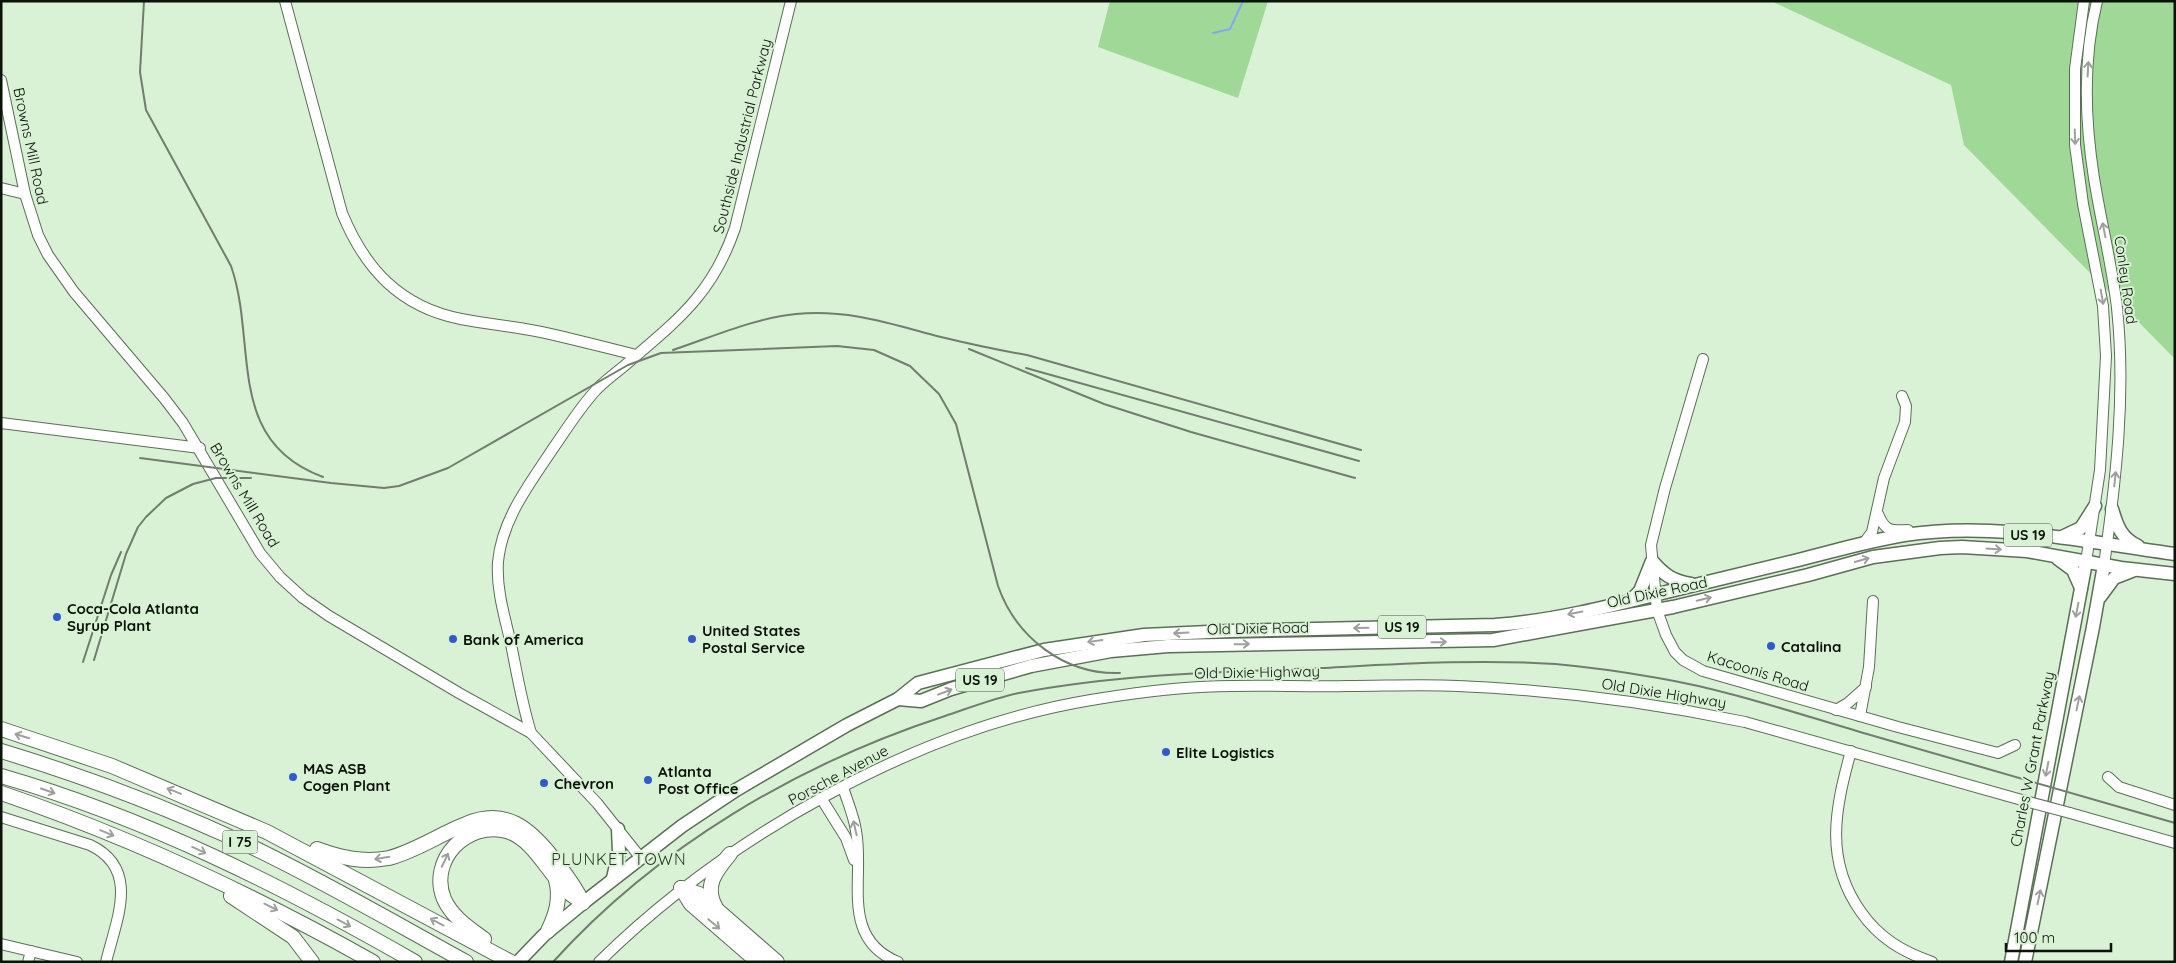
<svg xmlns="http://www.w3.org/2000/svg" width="2176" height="963" viewBox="0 0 2176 963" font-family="Quicksand,sans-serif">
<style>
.green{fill:#a0d997}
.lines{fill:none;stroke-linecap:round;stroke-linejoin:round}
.stream{stroke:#85a7f2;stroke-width:2}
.minor-casing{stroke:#5a6f56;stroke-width:12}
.major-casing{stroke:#5a6f56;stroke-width:15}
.highway-casing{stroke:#5a6f56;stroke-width:16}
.minor{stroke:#fff;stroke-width:10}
.major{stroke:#fff;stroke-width:12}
.highway{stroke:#fff;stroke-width:14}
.rail{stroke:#707f6d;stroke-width:2}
.minor-bridge-casing{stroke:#5a6f56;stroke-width:12;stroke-linecap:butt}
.minor-bridge{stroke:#fff;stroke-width:10}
.oneway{stroke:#9da09d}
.poi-dot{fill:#315bca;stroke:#d9f1d5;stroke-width:2}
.labels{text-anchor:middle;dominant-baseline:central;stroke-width:4;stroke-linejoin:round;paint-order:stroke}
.shield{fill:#d9f1d5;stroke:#485546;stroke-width:1}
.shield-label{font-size:14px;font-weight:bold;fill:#0a1209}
.street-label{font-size:15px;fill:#0a1209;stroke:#d9f1d5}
.poi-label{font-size:15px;font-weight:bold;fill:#0a1209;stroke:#d9f1d5;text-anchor:start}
.neighbourhood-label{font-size:16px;letter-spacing:1px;fill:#273a24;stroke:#d9f1d5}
</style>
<rect width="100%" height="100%" fill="#d9f1d5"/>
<g class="green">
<path d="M1110,1H1268L1238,98L1098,47Z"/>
<path d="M1771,1H2175V359L1964,145L1951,85Z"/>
</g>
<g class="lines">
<path class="stream" d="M1213,33L1230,29L1243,1"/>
<defs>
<g id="minor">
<path d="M285,1L342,213C365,269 400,307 461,319C486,324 511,326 536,331C570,338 603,347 636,355"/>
<path d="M2084,1L2075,69V145L2083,204L2103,306L2106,356L2100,470L2086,562"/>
<path d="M2097,1C2083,58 2085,121 2094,178C2101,222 2112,265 2117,308C2126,394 2116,480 2104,565"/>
<path d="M1,80L25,194L38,235L48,255L74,292L164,398L183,423L260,553L280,577L303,598L329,616L459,693L531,733L597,803L640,857"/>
<path d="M1,188L25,194"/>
<path d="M1703,359L1665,488L1651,545L1657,610L1666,635L1675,652L1683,660L1703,671L1898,727L1998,753L2015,745"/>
<path d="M1,423L200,448"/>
<path d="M1878,514C1885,531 1890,531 1908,530"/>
<path d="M1864,543L1872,532L1884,478L1905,422L1906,406L1902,396"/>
<path d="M1836,710L1848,703L1866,687"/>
<path d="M1860,716L1869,667L1873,601"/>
<path d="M531,733C522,704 517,674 511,644C505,618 496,589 498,562C502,519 529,485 552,450C566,430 580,407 597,389C605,381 614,374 623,367C675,322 712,296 735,228L791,1"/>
<path d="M1851,751C1835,809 1824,860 1861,912C1879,938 1903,952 1932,962"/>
<path d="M2108,777L2119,787L2175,805"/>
<path d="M843,787C847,801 854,816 856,831C865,877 839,938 898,962"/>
<path d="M821,798L846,838L854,860"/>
<path d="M2070,813L2175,843"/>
<path d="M1,817L90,845C141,869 116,920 106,962"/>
<path d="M1,944L77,962"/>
<path d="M28,962L31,951"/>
<path d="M599,962C725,838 915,729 1091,700C1127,694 1164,689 1200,687C1249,684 1299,687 1348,686C1385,686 1422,684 1458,686C1555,690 1650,702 1745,722L2029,802"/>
</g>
<g id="major">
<path d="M2112,509C2117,526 2121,538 2138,546"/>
<path d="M2062,537L2081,528L2095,506"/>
<path d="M2058,559L2073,570L2081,588"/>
<path d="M2100,597L2114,578L2132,571"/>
<path d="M1631,600L1640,591L1652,561C1664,575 1673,581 1691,584"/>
<path d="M898,699L921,701L951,689L1031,666L1111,651L1168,646L1493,640L1673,607L1808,575L1873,557L1940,548L1962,547L2027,551L2121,568L2175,574"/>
<path d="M613,878L619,852L618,829"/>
<path d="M518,962L544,935L583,903L682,826L736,790L847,725L898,699L918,683L1044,650L1144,635L1230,631L1495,625C1552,621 1607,607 1662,593C1706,582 1750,572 1794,561C1831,552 1867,541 1904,535C1994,521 2086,542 2175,554"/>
<path d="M2011,962L2086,562"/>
<path d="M2025,962L2093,627L2104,565"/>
</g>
<g id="highway">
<path d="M1,729L112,766L267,832L511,962"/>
<path d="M1,751C87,777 171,809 252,847C325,882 395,923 466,962"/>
<path d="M1,776C147,818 284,887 415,962"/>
<path d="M1,793C130,837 254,895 373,962"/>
<path d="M317,849C341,858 364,863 389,858C416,851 440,834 466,824C506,807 530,829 553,858C565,873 575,886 583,903"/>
<path d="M681,888L699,894L777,962"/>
<path d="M681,888L691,904L758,962"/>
<path d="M231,896L293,937L312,962"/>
<path d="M716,908C703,886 716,871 730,854"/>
<path d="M548,931C556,914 561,899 556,880"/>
<path d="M484,939C469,928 452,917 444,899C428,860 467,820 507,831C533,839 547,871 566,890C570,894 576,898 581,901"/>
</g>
</defs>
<use href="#minor" class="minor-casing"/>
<use href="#major" class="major-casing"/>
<use href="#highway" class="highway-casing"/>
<use href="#minor" class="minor"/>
<use href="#major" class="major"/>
<use href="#highway" class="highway"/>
<g class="rail">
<path d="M144,1L140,72L146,110L231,266C258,343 224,441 323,477"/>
<path d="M969,349L1104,404L1191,432L1355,478"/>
<path d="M673,350C712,337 755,318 796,314C849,309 891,324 941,337C970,344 998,350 1027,355L1361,450"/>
<path d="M1026,368L1359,461"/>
<path d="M140,458L331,483L384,488L399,486L448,468L628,365L661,353L837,346L874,350L910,366L939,394L956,424L998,586C1016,637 1064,675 1120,673"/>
<path d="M94,660L126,554L138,527L146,517L166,498L193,484L216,478H251"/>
<path d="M83,662L111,575L121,552"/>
<path d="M553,962C657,847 798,764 945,716C969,708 994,698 1019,693C1119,674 1220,672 1321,668C1399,664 1477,659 1555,664C1589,667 1624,672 1658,678C1729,690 1798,714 1867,734C1969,764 2072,793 2175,823"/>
</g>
<defs>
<path id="minor-bridge" d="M2029,802L2070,813"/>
</defs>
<use href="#minor-bridge" class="minor-bridge-casing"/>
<use href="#minor-bridge" class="minor-bridge"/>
</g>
<defs><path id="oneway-shaft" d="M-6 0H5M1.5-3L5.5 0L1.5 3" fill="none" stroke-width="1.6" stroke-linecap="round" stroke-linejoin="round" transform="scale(1.25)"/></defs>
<g class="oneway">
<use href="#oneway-shaft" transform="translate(2088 69) rotate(-87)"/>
<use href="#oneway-shaft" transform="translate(2075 137) rotate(88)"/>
<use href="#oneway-shaft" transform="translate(2104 230) rotate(-101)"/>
<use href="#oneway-shaft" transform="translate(2102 297) rotate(80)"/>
<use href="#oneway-shaft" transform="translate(2115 479) rotate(-84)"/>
<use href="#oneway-shaft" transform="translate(1994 549) rotate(4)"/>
<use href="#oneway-shaft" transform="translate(1862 560) rotate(-16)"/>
<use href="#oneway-shaft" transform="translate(1704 599) rotate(-13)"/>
<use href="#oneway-shaft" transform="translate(2077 610) rotate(101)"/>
<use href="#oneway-shaft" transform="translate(1575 613) rotate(169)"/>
<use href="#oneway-shaft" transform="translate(1361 628) rotate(179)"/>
<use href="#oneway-shaft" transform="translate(1181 633) rotate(177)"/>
<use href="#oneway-shaft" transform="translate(1095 641) rotate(172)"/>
<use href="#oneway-shaft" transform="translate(1439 642) rotate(-1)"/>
<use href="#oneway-shaft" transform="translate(1242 644) rotate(-1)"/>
<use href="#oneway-shaft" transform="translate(945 692) rotate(-21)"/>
<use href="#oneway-shaft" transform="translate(2078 703) rotate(-78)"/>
<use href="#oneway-shaft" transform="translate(22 736) rotate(-163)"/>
<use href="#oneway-shaft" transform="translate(2047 769) rotate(101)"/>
<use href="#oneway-shaft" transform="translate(48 791) rotate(19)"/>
<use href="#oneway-shaft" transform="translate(174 791) rotate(-158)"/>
<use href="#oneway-shaft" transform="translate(855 828) rotate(-103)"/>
<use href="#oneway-shaft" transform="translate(107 833) rotate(22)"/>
<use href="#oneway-shaft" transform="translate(199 850) rotate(25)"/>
<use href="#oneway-shaft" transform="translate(382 858) rotate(171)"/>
<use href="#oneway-shaft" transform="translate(445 860) rotate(-65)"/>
<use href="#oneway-shaft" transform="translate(2039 897) rotate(-78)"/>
<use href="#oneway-shaft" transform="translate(271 907) rotate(26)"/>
<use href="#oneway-shaft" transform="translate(437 922) rotate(-152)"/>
<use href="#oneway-shaft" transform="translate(344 923) rotate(28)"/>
<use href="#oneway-shaft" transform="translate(714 924) rotate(40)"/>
</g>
<g class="poi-dot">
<circle cx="57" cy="617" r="5"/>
<circle cx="453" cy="639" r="5"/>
<circle cx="692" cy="639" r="5"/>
<circle cx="1771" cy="646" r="5"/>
<circle cx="1166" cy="752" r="5"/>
<circle cx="293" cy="777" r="5"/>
<circle cx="648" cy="780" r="5"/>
<circle cx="544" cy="783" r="5"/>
</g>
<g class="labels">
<g class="shield">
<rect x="2004" y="523.5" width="48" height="23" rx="4"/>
<rect x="1378" y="615.5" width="48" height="23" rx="4"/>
<rect x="956" y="668.5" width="48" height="23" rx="4"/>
<rect x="222.5" y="830.5" width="35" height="23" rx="4"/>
</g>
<g class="shield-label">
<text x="2028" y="535">US 19</text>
<text x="1402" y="627">US 19</text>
<text x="980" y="680">US 19</text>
<text x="240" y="842">I 75</text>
</g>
<g class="street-label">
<text transform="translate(742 136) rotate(-76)">Southside Industrial Parkway</text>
<text transform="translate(31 146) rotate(78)">Browns Mill Road</text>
<text transform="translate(2126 280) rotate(82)">Conley Road</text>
<text transform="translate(245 495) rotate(59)">Browns Mill Road</text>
<text transform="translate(1657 592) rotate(-12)">Old Dixie Road</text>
<text transform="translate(1258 628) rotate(-1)">Old Dixie Road</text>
<text transform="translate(1758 671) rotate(17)">Kacoonis Road</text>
<text transform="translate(1257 672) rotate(-1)">Old Dixie Highway</text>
<text transform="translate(1664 693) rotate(9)">Old Dixie Highway</text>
<text transform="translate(2032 759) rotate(-79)">Charles W Grant Parkway</text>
<text transform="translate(838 775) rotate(-28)">Porsche Avenue</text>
</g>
<g class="poi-label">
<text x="67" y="608">Coca-Cola Atlanta<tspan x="67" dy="17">Syrup Plant</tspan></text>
<text x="702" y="630">United States<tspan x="702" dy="17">Postal Service</tspan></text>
<text x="463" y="639">Bank of America</text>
<text x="1781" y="646">Catalina</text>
<text x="1176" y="752">Elite Logistics</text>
<text x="303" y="768">MAS ASB<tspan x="303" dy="17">Cogen Plant</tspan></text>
<text x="658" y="771">Atlanta<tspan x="658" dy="17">Post Office</tspan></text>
<text x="554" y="783">Chevron</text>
</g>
<g class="neighbourhood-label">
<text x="619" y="859">PLUNKET TOWN</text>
</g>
</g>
<rect width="2176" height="963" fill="none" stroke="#0a1209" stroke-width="5"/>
<path d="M2006 943v8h105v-8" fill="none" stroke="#0a1209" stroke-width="2.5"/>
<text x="2014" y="943" font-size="15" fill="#0a1209" stroke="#d9f1d5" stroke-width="4" paint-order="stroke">100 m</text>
</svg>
